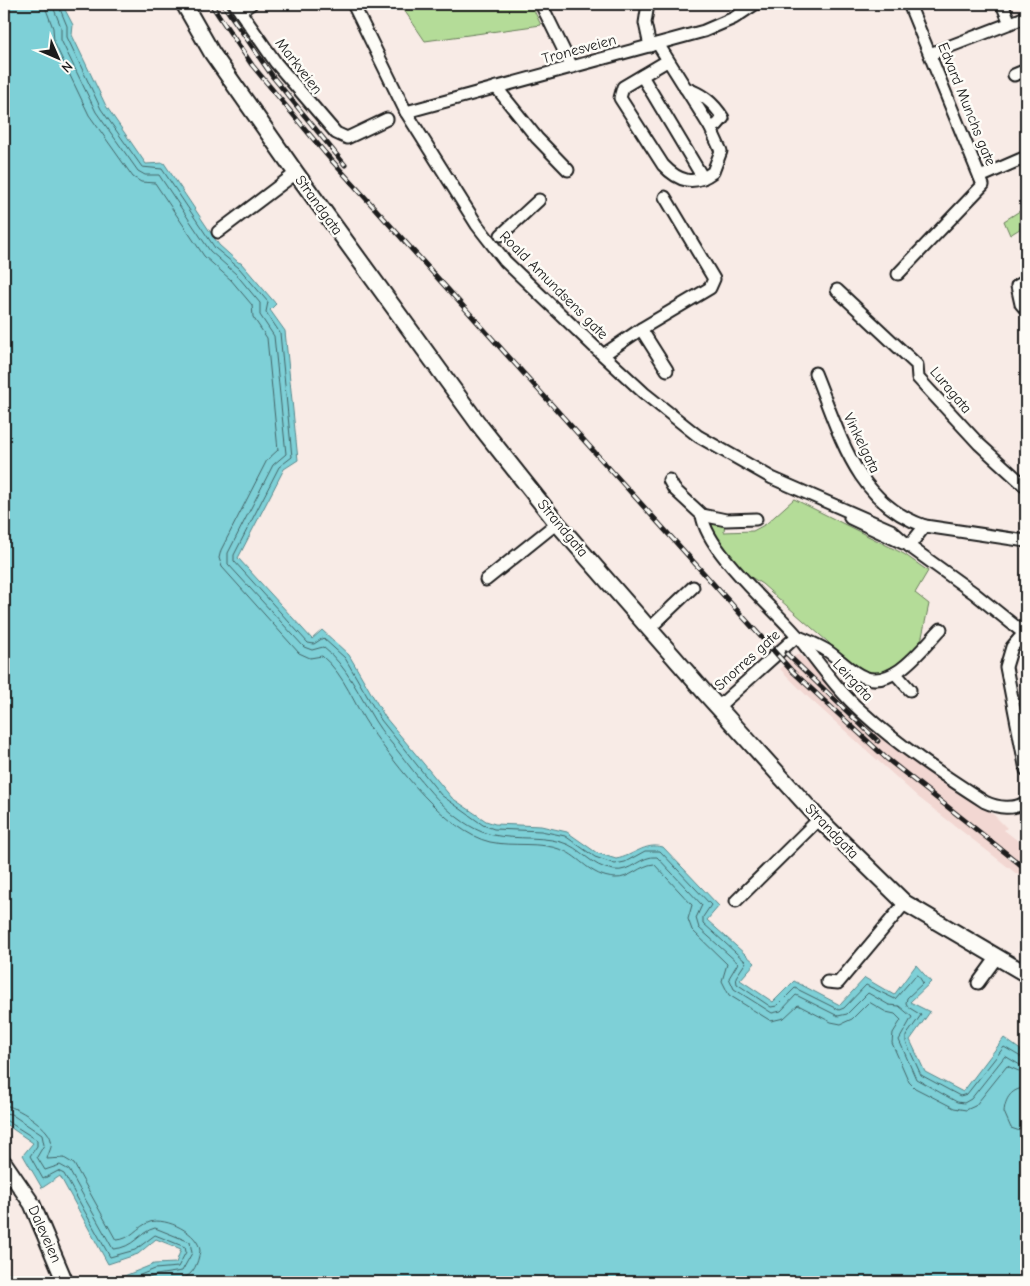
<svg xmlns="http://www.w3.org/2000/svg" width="1030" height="1286" viewBox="0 0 1030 1286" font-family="'Comic Neue',sans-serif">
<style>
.built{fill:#f2d7d2}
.green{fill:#b4dc98;stroke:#687c5a}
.water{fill:#7ed0d7;stroke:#57888c}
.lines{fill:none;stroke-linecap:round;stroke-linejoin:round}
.shore{stroke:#436467;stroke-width:1}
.minor-casing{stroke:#1c1c1c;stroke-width:15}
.major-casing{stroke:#1c1c1c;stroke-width:19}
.minor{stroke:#fdfcf7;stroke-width:11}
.major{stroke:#fdfcf7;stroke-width:15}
.rail-casing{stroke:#1c1c1c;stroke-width:5}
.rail{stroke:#fdfcf7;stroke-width:3;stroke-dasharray:9;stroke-linecap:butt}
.labels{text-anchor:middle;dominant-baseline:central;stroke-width:5;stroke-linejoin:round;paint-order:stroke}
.street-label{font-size:15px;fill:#1c1c1c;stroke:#fdfcf7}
</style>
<rect width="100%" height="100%" fill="#f8ebe6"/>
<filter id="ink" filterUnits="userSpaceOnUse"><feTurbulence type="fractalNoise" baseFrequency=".02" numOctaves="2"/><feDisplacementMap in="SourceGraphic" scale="10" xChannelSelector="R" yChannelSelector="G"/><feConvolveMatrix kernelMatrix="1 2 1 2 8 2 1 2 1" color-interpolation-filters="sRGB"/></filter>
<g filter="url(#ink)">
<path class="built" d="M795,655H800L903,751L994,815L1007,828L1004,830L1026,847V881L918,797L809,698L780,669Z"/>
<g class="green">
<path d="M400,4H531L541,25L425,41Z"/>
<path d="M1026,207V225L1010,235L1004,221Z"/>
<path d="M794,499L904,554L928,571L915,593L929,604L920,646L892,671L878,675L859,673L828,642L762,584L740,570L708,526L710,520L725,522L724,532L753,531L766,524Z"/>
</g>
<path class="water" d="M7,4H62L73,25L72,35L106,106L146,164L164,163L219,245L238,262L241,263L276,304L270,310L285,331L298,460L284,469L238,558L312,639L322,630L349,655L385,717L452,798L486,821L495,824L541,826L567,832L597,853L616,859C634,856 644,842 663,847L719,906L707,920L755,963L740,980L773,1002L794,981L840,1005L865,978L894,995L916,965L931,982L910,1002L930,1012L910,1040L925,1072L963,1092L1004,1038L1026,1054C1026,1069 1022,1110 1026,1119V1282H117V1279L154,1264L176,1263L181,1249L156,1239L138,1254L108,1264L60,1176L42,1188L23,1155L33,1143L4,1123V20Z"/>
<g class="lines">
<g class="shore">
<path d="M44,4L53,28L54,42L89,115L133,177L141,182L155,183L204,256L231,280L252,305L253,317L267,338L278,450L267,460L221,550L219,558L222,567L299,653L310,658L322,656C345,675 354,705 370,728C396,765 446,832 490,842C513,847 539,841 562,850C581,857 589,876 615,878C630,879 640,865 654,864L692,905L688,919L692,930L727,964L722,981L729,995L771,1021L784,1018L798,1005L831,1022L841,1024L852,1019L869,1002L886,1012L895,1014L901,1020L893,1033L892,1043L909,1082L915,1088L954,1108L966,1110L975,1106L1007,1066L1026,1074"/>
<path d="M52,4L61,27V40L96,112L138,171L145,175H159L210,251L236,274L260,303V315L274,336L286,454L273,465L228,553V564L304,647L312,650L323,647C347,666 359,695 375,721C382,733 392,743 400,754C422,782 448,818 482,832C507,841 536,835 561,842C581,847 590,867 614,870C630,873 641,855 657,857L702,905L696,918L699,928L738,963L729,978L734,989L772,1013L781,1011L796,995L838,1016L847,1014L868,993L889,1005L899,1006L912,1017L899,1040L916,1079L957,1102L964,1103L971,1099L1005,1056L1020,1065L1026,1066"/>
<path d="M58,4L67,26V37L101,109L142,167L162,169L215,248L239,268L268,302L266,312L280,333L292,457L279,467L234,555V561L308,643L314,644L323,638L345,658L381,720L441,795L483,825L494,829L541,831L565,836L595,857L615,864L625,862L645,851H660L711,905L703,917V923L746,962L736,977L737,984L771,1007L777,1006L795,988L839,1010L844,1008L866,985L895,999L915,976L918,975L923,983L907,998L906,1003L908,1007L921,1015L906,1036V1042L921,1075L960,1096L967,1094L1004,1047L1026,1060"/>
<path d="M1026,1088C1012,1088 1005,1098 1004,1112L1011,1128L1026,1133"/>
<path d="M4,1105C16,1106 49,1127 51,1140C53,1147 48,1153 47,1159L64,1158L74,1164L116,1240C131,1240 137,1226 150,1222C166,1217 199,1233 200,1251C195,1279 183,1281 158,1282"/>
<path d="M4,1113L11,1114L42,1135L44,1145L37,1157L45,1170L60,1165L69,1170L113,1249C134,1248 139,1232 155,1228L190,1242L192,1253L182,1271L156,1275L139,1282"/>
<path d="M4,1119L37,1140V1146L30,1156L43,1179L58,1171L64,1174L110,1257L135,1250L155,1235L185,1247L186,1252L178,1267L155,1269L123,1282"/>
</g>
<defs>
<g id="minor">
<path d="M235,4L276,63L336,133L347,138L387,119"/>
<path d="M353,4L406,112L477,225L505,261L603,355L644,393L698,436L772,478L891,530L909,546L974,593L1026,635"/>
<path d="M541,4L572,67"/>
<path d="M648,4L645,23L650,46"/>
<path d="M1002,4L1010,23"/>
<path d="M240,11L251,4"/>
<path d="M658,44L710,127L721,151L713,172C694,186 679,182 663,165L620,98L623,87L667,61"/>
<path d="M930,54L1026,17"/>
<path d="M1014,75L1026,70"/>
<path d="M642,76L703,178"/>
<path d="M496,87L537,138L568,170"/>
<path d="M685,88C702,94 713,102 723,118L717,125L710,127"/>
<path d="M406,112L704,31L734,18L755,4"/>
<path d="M980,177L1026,157"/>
<path d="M218,232L296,173"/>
<path d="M501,235L539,200"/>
<path d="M898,274L983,185L909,4"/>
<path d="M1026,281L1017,286L1021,304L1026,310"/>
<path d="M837,290L917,365L918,378L979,444L1026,487"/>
<path d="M641,329L667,370"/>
<path d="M603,355L641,329L710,288L714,279L665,197"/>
<path d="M815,373C840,434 856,503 925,526"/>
<path d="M669,480L674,489L702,515L726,520L756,519"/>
<path d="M702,515C706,551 774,608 798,637C819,663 837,690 862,712C899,746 943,775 985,802C998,808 1014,810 1026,802"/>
<path d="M850,518L903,543"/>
<path d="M909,546L925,526L1026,541"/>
<path d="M486,580L557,523"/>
<path d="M649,629L693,587"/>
<path d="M1024,633L1012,647L1006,667L1026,770"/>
<path d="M799,637C808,641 818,645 826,650C839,658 850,672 864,677C894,689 923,647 941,629"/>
<path d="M895,673L910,690"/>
<path d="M718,707L797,636"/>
<path d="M736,901L819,819"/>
<path d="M827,982L838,983L905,903"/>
<path d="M978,983L997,957"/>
</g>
<g id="major">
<path d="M184,4L212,53L296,173L480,426L557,523L706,694L819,819L905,903L1026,974"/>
<path d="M4,1163L32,1204L65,1282"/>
</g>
</defs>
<use href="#minor" class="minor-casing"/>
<use href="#major" class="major-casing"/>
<use href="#minor" class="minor"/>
<use href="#major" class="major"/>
<defs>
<g id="rail">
<path d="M211,4L252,65L325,153L791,670L886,758L1026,869"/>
<path d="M223,4L273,77L345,165"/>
<path d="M786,653L878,741"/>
</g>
</defs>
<use href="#rail" class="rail-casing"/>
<use href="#rail" class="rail"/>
</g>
</g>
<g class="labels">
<g class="street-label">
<text transform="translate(579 49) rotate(-15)">Tronesveien</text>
<text transform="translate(299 66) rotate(52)">Markveien</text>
<text transform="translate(967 104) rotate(68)">Edvard Munchs gate</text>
<text transform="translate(319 205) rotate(54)">Strandgata</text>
<text transform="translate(554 285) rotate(45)">Roald Amundsens gate</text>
<text transform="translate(951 390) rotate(50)">Luragata</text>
<text transform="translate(862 443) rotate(64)">Vinkelgata</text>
<text transform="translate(563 528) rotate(50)">Strandgata</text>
<text transform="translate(747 660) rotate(-42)">Snorres gate</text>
<text transform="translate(853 680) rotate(47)">Leirgata</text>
<text transform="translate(832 831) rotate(46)">Strandgata</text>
<text transform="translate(45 1234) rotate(66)">Daleveien</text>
</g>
</g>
<rect width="1030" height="1286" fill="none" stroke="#fdfcf7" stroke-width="20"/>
<rect x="10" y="10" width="1010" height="1266" fill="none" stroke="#1c1c1c" stroke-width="2" filter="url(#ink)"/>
<g transform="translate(58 58) rotate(135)" stroke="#fdfcf7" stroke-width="4" paint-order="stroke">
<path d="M0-4L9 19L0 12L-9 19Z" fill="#1c1c1c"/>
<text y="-8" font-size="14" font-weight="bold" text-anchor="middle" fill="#1c1c1c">N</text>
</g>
</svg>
